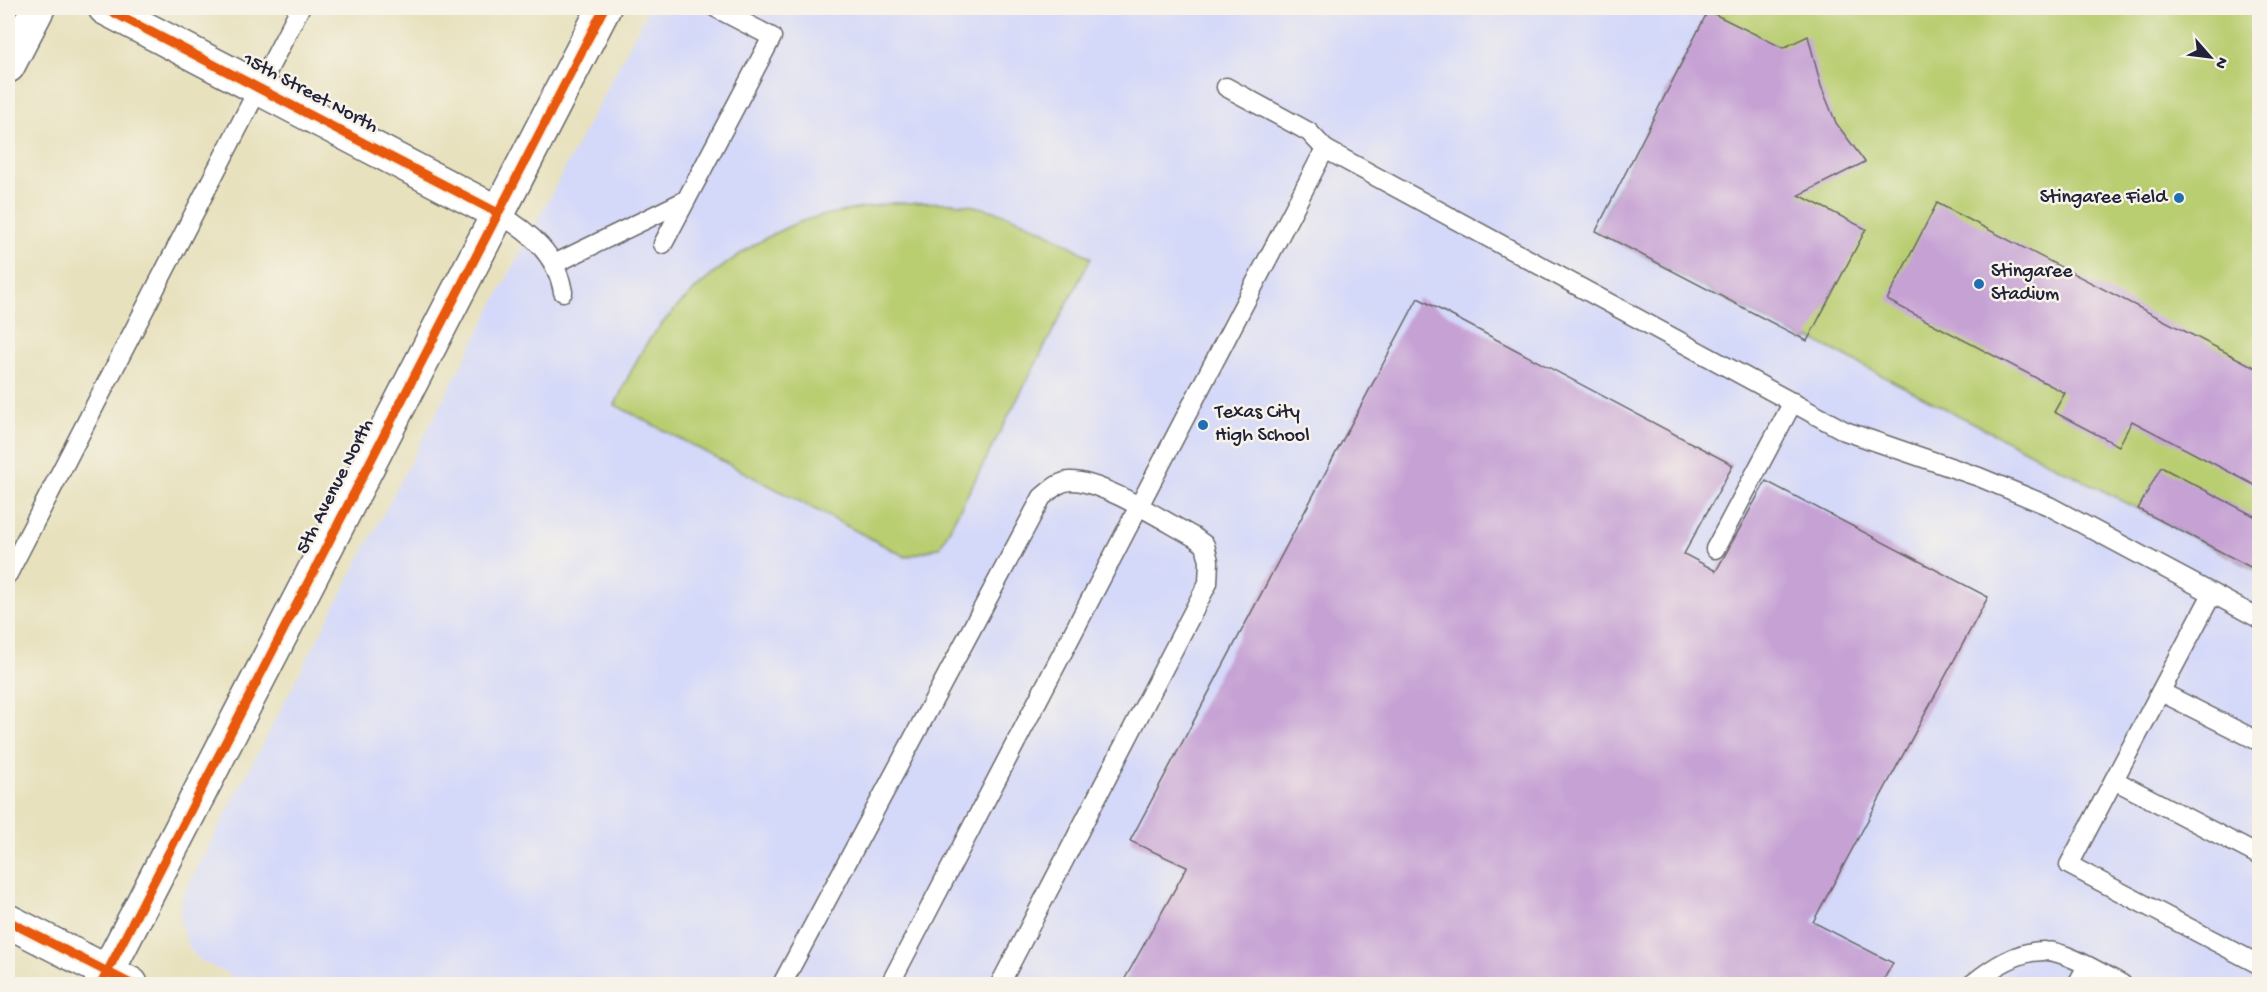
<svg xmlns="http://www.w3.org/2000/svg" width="2267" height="992" viewBox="0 0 2267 992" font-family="'Gochi Hand',sans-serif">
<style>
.built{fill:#d4d8f9}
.green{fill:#b9cd71;stroke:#6e7856;stroke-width:1.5}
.building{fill:#c6a2d4}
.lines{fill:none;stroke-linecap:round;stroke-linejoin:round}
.service-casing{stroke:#676568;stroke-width:21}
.minor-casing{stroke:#676568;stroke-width:36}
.tertiary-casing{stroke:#676568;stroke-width:36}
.service{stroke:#fff;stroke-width:18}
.minor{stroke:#fff;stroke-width:33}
.tertiary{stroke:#fff;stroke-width:33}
.cycleway-casing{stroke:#f7f3e8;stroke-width:13}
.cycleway{stroke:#e8590c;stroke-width:9}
.poi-dot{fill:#1f6fb2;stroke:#f7f3e8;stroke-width:2}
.labels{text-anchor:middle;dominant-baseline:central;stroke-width:5;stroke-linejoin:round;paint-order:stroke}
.street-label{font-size:20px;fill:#22223b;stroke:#f7f3e8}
.poi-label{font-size:20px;fill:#22223b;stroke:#f7f3e8;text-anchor:start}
</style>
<rect width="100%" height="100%" fill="#f7f3e8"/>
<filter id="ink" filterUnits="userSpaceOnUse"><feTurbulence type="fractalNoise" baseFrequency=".0167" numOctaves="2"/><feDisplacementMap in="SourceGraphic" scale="12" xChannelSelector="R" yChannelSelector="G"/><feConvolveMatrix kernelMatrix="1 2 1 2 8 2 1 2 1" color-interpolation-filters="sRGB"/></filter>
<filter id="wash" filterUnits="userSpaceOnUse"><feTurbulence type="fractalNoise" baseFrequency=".008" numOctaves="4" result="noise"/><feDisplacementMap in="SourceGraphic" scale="24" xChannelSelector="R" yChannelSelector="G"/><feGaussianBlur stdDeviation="1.35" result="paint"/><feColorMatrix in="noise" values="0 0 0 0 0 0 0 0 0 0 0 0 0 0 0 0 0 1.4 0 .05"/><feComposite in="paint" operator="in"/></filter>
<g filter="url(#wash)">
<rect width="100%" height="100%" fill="#e7e1bd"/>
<path class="built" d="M649,8H1710L1596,231L1808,341L1809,338L2259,572V984H249L201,961L190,949L183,933L180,917L182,897Z"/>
<g class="green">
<path d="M1710,8H2259V572L1810,338L1807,341L1596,231Z"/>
<path d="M892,203C912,203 933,202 953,203C1003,207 1049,232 1091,258L940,547L906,557L615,405C625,384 635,360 649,340C683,294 738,249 790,226C818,213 861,209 892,203Z"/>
</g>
<g id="blocks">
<g class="building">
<path d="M1708,11L1783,48L1808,36L1821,86L1836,123L1865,162L1799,195L1866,229L1807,341L1596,231Z"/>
<path d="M1937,203L2260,370V488L2132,421L2119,446L2054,412L2065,393L1887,300Z"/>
<path d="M1418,298L1733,465L1684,554L1716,571L1766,481L1988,597L1813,922L1893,963L1881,984H1122L1187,867L1130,841Z"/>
<path d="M2161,467L2260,519V572L2138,509Z"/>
</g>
</g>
</g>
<g filter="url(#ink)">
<use href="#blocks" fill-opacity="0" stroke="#676568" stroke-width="1.5"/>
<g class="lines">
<defs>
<g id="service">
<path d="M1226,87L1309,132L1325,149"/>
<path d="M498,213C529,232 557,254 563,292"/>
<path d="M663,244L772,37L716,8"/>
<path d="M554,264L686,200"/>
<path d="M1715,549L1793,402"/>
<path d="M8,574L300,8"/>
<path d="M2212,594L2069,865L2260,965"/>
<path d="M2161,692L2260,742"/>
<path d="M2114,780L2260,856"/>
<path d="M782,984L1042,497C1051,490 1058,482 1070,481C1099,479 1166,522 1194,537L1205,545L1209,561L1208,583L1000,984"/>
<path d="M890,984L1325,149L1845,431L1979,477L2049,506L2260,619"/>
<path d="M1972,984C1992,968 2018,950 2046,951C2066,951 2104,975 2122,984"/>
<path d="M2077,984L2087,966"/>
</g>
<g id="minor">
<path d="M105,8L498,213"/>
<path d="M8,66L38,8"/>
</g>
<g id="tertiary">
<path d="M8,921L131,984"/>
<path d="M101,984L604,8"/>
</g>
</defs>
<use href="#service" class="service-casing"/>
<use href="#minor" class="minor-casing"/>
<use href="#tertiary" class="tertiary-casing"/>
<use href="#service" class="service"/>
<use href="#minor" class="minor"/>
<use href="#tertiary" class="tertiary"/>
<defs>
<g id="cycleway">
<path d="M105,8L498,213"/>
<path d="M8,921L131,984"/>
<path d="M101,984L604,8"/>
</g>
</defs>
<use href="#cycleway" class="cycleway-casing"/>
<use href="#cycleway" class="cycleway"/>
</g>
</g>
<g class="poi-dot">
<circle cx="2179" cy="198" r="6"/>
<circle cx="1979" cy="284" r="6"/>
<circle cx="1203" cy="425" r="6"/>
</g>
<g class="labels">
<g class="street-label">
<text transform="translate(310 94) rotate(28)">15th Street North</text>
<text transform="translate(336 487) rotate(-63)">5th Avenue North</text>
</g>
<g class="poi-label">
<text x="2167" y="198" text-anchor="end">Stingaree Field</text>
<text x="1991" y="272">Stingaree<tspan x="1991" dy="23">Stadium</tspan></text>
<text x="1215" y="413">Texas City<tspan x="1215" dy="23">High School</tspan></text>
</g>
</g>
<rect width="2267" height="992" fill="none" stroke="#f7f3e8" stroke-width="30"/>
<g transform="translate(2210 57) rotate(118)" stroke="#f7f3e8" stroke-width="4.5" paint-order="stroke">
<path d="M0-4.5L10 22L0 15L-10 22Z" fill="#22223b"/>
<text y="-9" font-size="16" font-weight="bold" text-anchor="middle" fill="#22223b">N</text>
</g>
</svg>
